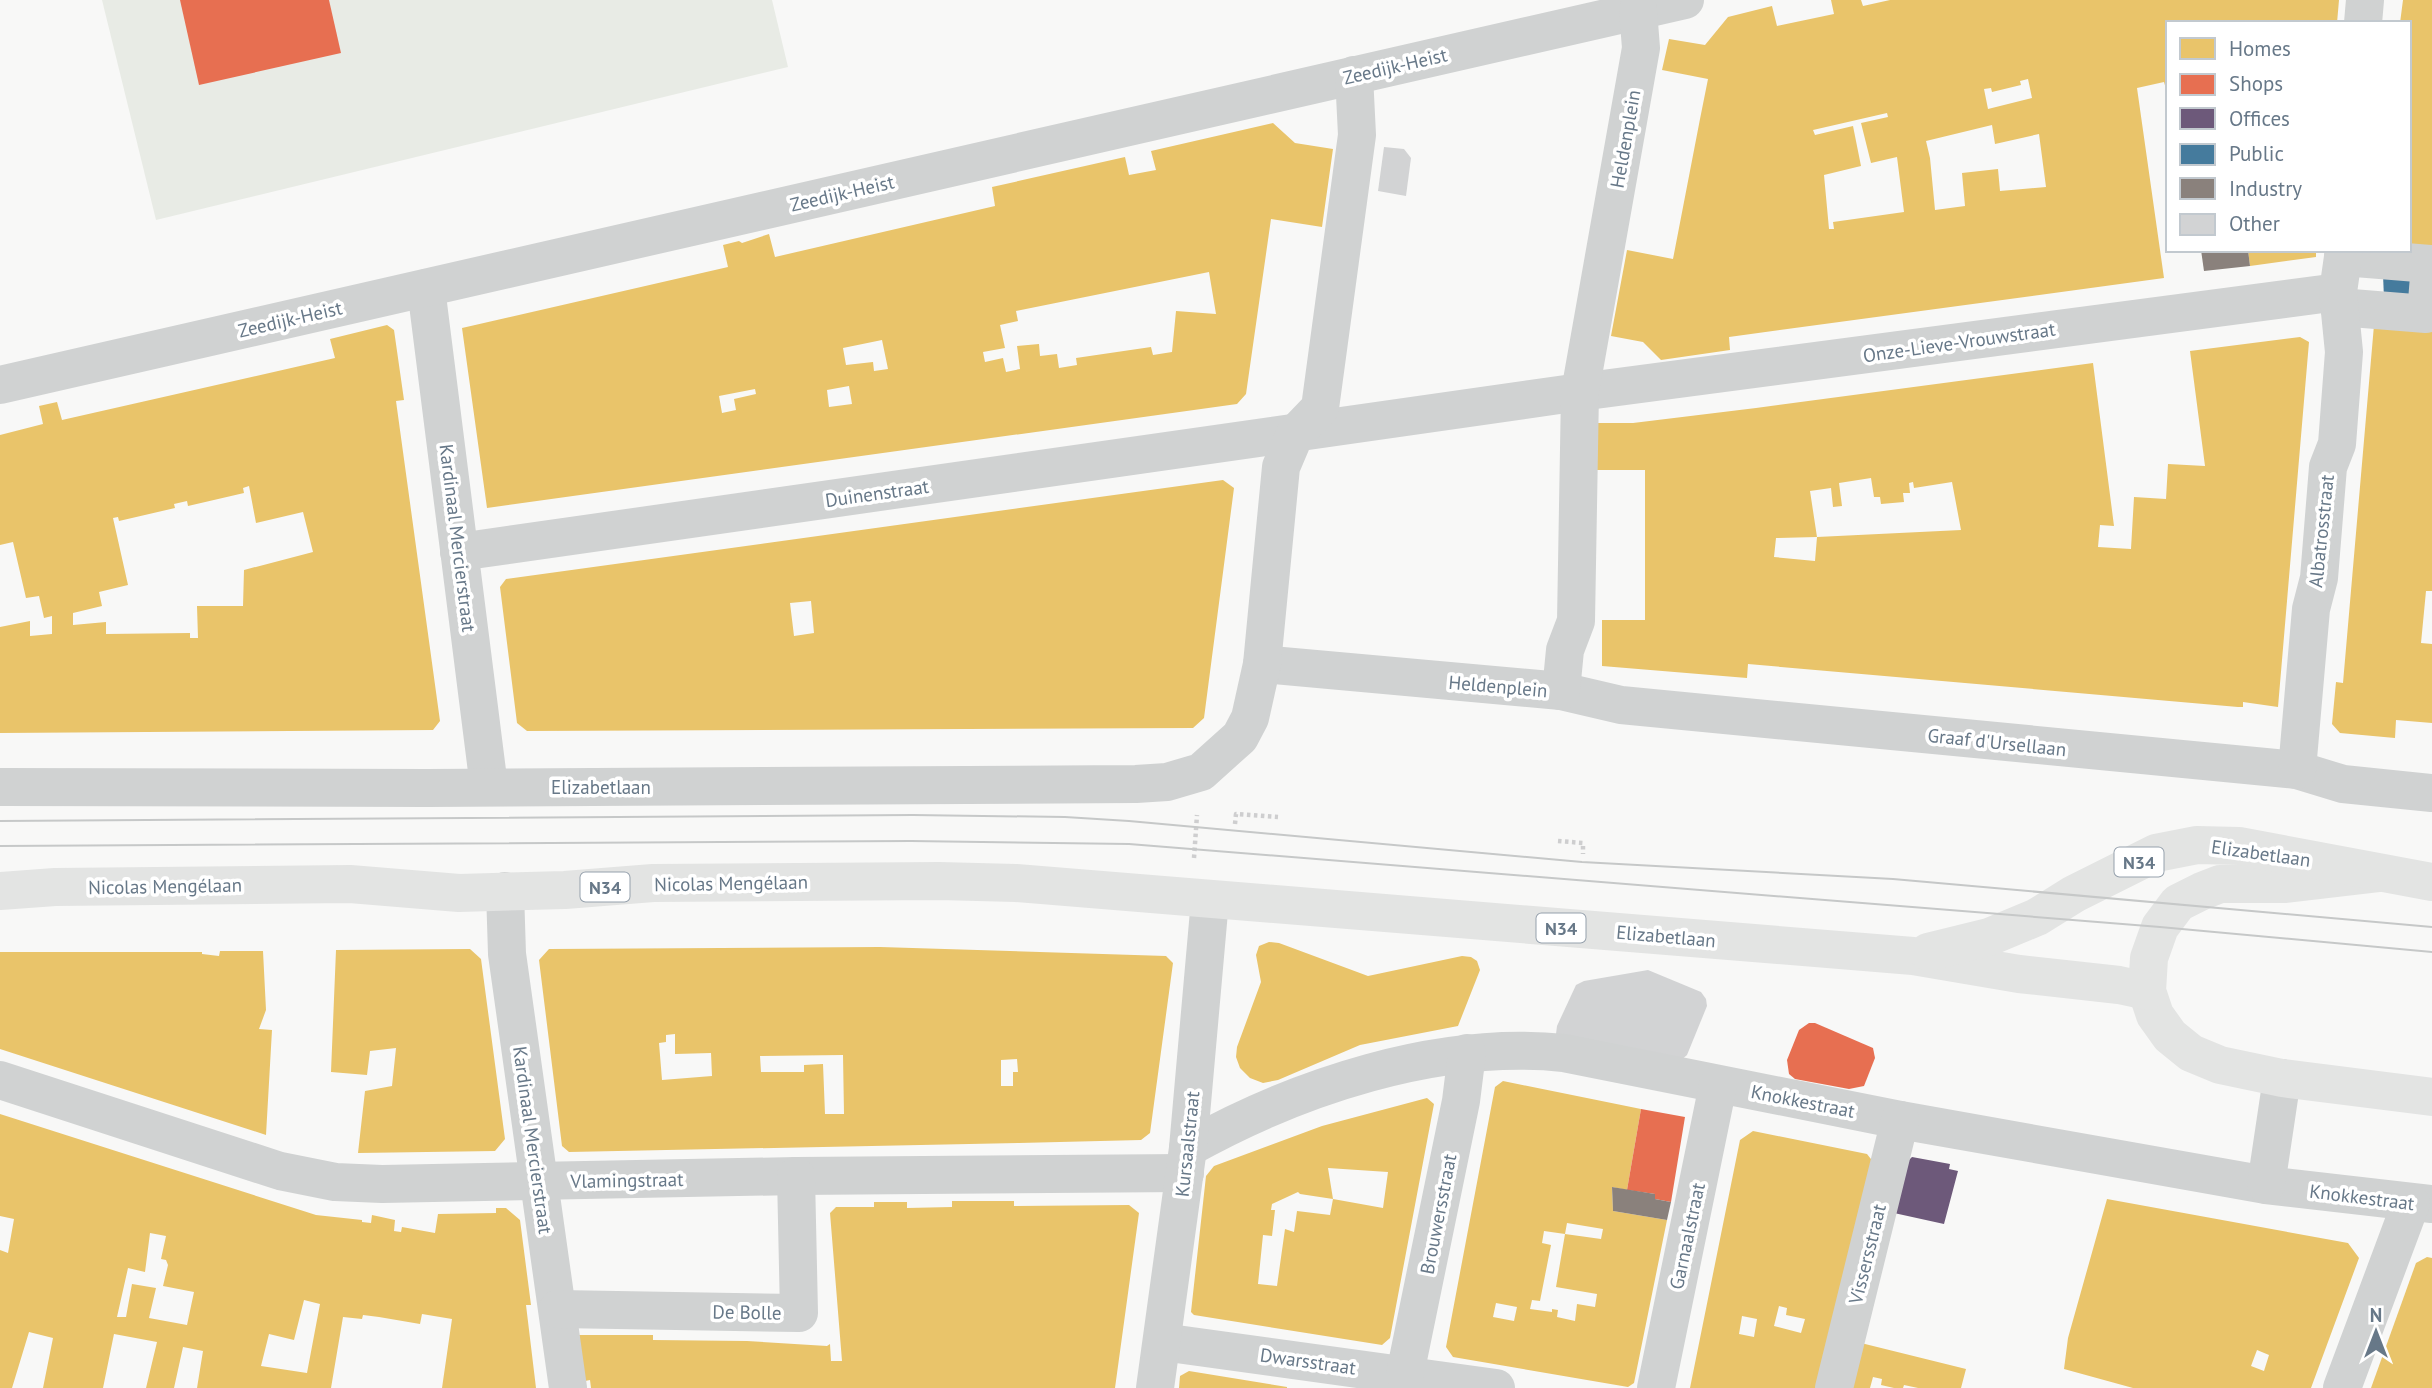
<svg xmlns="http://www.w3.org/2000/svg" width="2432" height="1388" viewBox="0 0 2432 1388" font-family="'PT Sans',sans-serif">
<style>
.green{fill:#e8ebe5}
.homes{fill:#e9c46a;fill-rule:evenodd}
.shops{fill:#e76f51}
.offices{fill:#6d597a}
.public{fill:#457b9d}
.industry{fill:#8a817c}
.building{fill:#d2d3d4}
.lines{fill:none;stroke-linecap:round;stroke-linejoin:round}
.path{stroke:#cececf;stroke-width:4.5;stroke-dasharray:3.5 3.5;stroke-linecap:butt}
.minor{stroke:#d0d2d2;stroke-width:38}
.major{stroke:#e3e4e3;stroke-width:38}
.tram{stroke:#c6c8c8;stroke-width:2}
.labels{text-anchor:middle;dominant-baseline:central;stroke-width:7;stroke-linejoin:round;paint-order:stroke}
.shield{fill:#fff;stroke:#95a0ac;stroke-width:2}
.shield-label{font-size:18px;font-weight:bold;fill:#677888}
.street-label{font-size:19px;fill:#677888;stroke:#fff}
</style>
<rect width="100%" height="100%" fill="#f8f8f7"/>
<path class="green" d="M102,0H772L788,67L156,220Z"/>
<g class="homes">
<path d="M1831,0H1861L1863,6L1890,0H2339L2337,23H2168V96L2164,82L2137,88L2164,278L1729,337L1730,350L1661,360L1643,342L1611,336L1627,250L1673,259L1700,119L1708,79L1662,70L1669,39L1705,45L1728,17L1772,6L1777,26L1834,14ZM2028,79L2032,98L1988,109L1984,89L1991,88L1992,92L2021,85L2020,81ZM1887,113L1888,117L1861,123L1871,163L1897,157L1904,212L1833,222L1834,229H1829L1824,175L1861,166L1853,126L1815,135L1813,130ZM1992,125L1995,144L2039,134L2046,187L2000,191L1998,169L1962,173L1965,206L1935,210L1930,158L1926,141Z"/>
<path d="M2403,0H2432V249L2409,247V23H2400Z"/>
<path d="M1273,123L1295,143L1333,149L1322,227L1271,219L1246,394L1237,404L487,508L462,328L728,267L723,245L739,241L742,243L769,234L775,257L995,206L992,187L1125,157L1129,175L1156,170L1151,151ZM1209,272L1216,314L1176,311L1172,352L1153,355L1151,347L1076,358L1077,365L1059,368L1057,354L1040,356L1039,344L1017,346L1020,369L1006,372L1003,358L985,362L983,352L1005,348L1000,325L1018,321L1016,311ZM882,340L888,369L874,371L873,362L846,365L843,348ZM849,386L852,404L829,407L827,390ZM755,389L756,394L734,399L736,410L722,413L719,396Z"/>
<path d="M2248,250H2316V257L2250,266Z"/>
<path d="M387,325L394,330L404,400L396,401L440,721L433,730L0,733V627L30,621V636L52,634V616L44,618L39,596L26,598L13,542L0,545V435L43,424L39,406L57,402L62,420L335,358L330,339ZM249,486L256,523L303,512L313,552L244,570L243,606H197L198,638H190V633L106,634V622L73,625V613L102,606L99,592L128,585L113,518L118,517L119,521L175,508L174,504L187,501L188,506L244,493L243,488Z"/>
<path d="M2374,325L2432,330V591H2426L2421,643L2432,644V723L2396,720L2395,738L2340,733L2332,724L2336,682L2343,683Z"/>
<path d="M2300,337L2309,342L2278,707L2243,702V707H2238L1748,664L1747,678L1602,666V620H1645V470H1597V423H1633L1756,408L2093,363L2114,526L2100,525L2098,547L2131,549L2134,497L2166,499L2168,464L2205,466L2190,351ZM1871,478L1874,497H1880L1881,504L1904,502L1903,493H1910L1909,483L1913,482L1914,488L1952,482L1961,530L1817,537L1810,491L1831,488L1833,507L1842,506L1839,483ZM1817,537L1815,561L1774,557L1776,538Z"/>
<path d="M1223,480L1234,488L1204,718L1193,728L527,731L517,723L500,587L506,579ZM811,601L814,633L794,636L790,603Z"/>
<path d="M1269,942L1279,943L1368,976L1462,956L1471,957L1477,961L1480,970L1458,1026L1360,1045L1278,1080L1263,1083L1250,1078L1240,1068L1236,1057L1237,1047L1261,982L1256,955L1259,946Z"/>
<path d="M880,947L1166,956L1173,963L1150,1133L1141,1140L1019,1143L569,1152L562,1146L539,960L549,949ZM675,1034V1054L711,1053L712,1076L662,1080L659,1043L666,1042V1035ZM843,1055L844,1114H825L823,1064L804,1065V1072H761L760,1056ZM1017,1059L1018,1072H1013V1086H1001V1060Z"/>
<path d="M470,949L481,959L505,1139L495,1151L358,1153L365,1091L392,1086L396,1048L370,1051L367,1075L331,1072L336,950Z"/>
<path d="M220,951H263L266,1010L259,1029L272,1030L266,1135L0,1049V952H202V954L219,956Z"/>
<path d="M1503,1081L1641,1109L1627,1190L1612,1187L1613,1211L1667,1220L1634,1383L1628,1387L1453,1357L1446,1347L1495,1087ZM1567,1223L1603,1229L1601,1239L1565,1234L1556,1287L1597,1294L1595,1307L1577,1304L1575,1321L1557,1317L1558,1310L1552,1309V1312L1530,1309L1532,1300L1540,1301L1551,1245L1542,1243L1544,1231L1565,1234ZM1496,1303L1517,1307L1514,1321L1493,1317Z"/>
<path d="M1427,1098L1434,1104L1390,1338L1382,1345L1194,1315L1191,1312L1206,1176L1214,1166L1322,1126ZM1328,1168L1388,1172L1383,1208L1333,1199ZM1298,1192L1300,1194L1333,1199L1330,1215L1297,1211L1294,1232L1285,1229L1277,1286L1258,1284L1263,1235L1272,1236L1275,1210H1271L1272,1204Z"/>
<path d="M0,1114L316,1215L362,1220V1222L371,1223L372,1215L395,1220L394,1231L401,1232L402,1227L435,1233L438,1214L496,1213V1208H506L520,1220L531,1305H526L536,1388H442L452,1319L422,1314L420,1324L379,1317L363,1315L362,1319L343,1317L331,1388H197L203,1351L183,1347L174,1388H146L157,1342L114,1334L103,1388H43L53,1338L29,1332L12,1388H0V1250L8,1253L14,1219L0,1216ZM150,1233L166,1236L161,1259L166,1260L168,1265L163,1286L194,1292L187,1325L149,1318L156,1288L132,1284L126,1317H117L128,1268L145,1272ZM304,1300L320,1304L307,1373L261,1366L269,1334L294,1340Z"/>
<path d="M1753,1131L1867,1154L1874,1163L1818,1388H1690L1740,1140ZM1779,1306L1787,1308L1786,1315L1805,1319L1801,1333L1774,1326ZM1742,1316L1757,1319L1754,1337L1739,1334Z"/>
<path d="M2107,1199L2348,1243L2359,1258L2311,1388H2133L2064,1369L2068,1338ZM2257,1350L2269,1355L2264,1371L2251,1366Z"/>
<path d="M952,1201H1014V1206L1129,1205L1139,1213L1115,1388H591L590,1380L585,1381L579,1335H653V1340L747,1341L827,1346L830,1344L831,1361H842L830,1213L836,1207H874V1202H907V1208L952,1207Z"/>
<path d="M2427,1257L2432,1258V1388H2371L2416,1263Z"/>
<path d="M1861,1343L1966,1369L1961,1388H1918L1904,1385L1903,1388H1894L1881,1385L1882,1379L1873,1377L1870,1388H1850Z"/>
<path d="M1189,1371L1287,1387V1388H1179L1180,1376Z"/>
</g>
<g class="shops">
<path d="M180,0H329L341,53L199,85Z"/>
<path d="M1809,1023H1815L1873,1048L1875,1058L1864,1086L1849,1089L1795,1079L1789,1074L1787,1060L1799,1030Z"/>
<path d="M1641,1109L1685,1117L1671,1202L1655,1199V1194L1627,1190Z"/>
</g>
<path class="offices" d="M1912,1157L1950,1164L1949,1169L1958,1171L1944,1224L1894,1213L1904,1165Z"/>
<path class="public" d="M2383,274L2418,278L2409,297L2384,299Z"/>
<g class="industry">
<path d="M2201,250H2248L2250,266L2204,271Z"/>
<path d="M1612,1187L1655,1194V1199L1671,1202L1667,1220L1613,1211Z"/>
</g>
<g class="building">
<path d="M1384,147L1404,149L1411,158L1406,196L1378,191Z"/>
<path d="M1648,970L1701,992L1706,999L1707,1006L1687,1055L1681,1060L1556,1034L1557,1026L1576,985L1584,981Z"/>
</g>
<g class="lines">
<g class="path">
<path d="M1235,824L1236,814L1278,817"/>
<path d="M1558,841L1583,843V854"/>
<path d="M1194,858L1197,815"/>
</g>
<g class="minor">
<path d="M2363,23L2365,0"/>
<path d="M426,288L489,787"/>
<path d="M2339,307L2426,314L2430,264L2343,257"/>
<path d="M0,385L1685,0"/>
<path d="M459,552L1580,392L2338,292"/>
<path d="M1262,664L1561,691L1621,705L2297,770L2343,784L2432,793"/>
<path d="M1561,691L1565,650L1576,621L1580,392L1641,48L1638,10"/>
<path d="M2297,770L2311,609L2319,578L2328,467L2337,444L2344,352L2338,292L2344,250"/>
<path d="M0,787L427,788L1136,784L1167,782L1201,772L1240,737L1250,718L1262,664L1281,467L1295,434L1320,408L1357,135L1354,75"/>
<path d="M505,891L507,954L568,1388"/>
<path d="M0,1080L280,1171L335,1182L382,1184L796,1176L1185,1173"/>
<path d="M1188,1148C1297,1087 1438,1040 1564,1053L1900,1120L2266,1185L2432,1204"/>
<path d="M2266,1185L2282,1078"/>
<path d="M558,1309L799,1313L796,1176"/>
<path d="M1162,1342L1496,1388"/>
<path d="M1405,1374L1461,1101L1467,1053"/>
<path d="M1155,1388L1188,1148L1210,900"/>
<path d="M1656,1388L1718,1085"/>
<path d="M1834,1388L1900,1120"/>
<path d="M2342,1388L2411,1203"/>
</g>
<g class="major">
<path d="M2380,873L2286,884H2220L2202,891L2178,903L2160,927L2149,958L2147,991L2155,1015L2170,1036L2191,1053L2220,1065L2282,1078L2432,1097"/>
<path d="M0,891L55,887L350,884L459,893L565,890L653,883L939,881L1016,883L1913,956L2019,974L2119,985L2147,991"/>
<path d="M1928,952L1989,937L2037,917L2074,894L2156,853L2197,845L2239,846L2432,882"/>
</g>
<g class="tram">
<path d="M0,821L913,815L1065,817L1129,821L1582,862L1893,879L2432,927"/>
<path d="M0,846L911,841L1129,844L2160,927L2432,952"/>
</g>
</g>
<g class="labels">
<g class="shield">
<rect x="2114.5" y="847.5" width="49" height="29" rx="5"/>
<rect x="580.5" y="872.5" width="49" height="29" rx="5"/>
<rect x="1536.5" y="913.5" width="49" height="29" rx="5"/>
</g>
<g class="shield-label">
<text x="2139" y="862">N34</text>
<text x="605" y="887">N34</text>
<text x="1561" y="928">N34</text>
</g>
<g class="street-label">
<text transform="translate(1395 66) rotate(-13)">Zeedijk-Heist</text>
<text transform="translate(1625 139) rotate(-80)">Heldenplein</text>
<text transform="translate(842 193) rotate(-13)">Zeedijk-Heist</text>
<text transform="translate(290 319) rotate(-13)">Zeedijk-Heist</text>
<text transform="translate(1959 342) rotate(-8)">Onze-Lieve-Vrouwstraat</text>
<text transform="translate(877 493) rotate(-8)">Duinenstraat</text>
<text transform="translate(2321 531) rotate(-84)">Albatrosstraat</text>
<text transform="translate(458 538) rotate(83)">Kardinaal Mercierstraat</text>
<text transform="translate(1498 686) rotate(5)">Heldenplein</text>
<text transform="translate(1997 742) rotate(6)">Graaf d'Ursellaan</text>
<text x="601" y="787">Elizabetlaan</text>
<text transform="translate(2261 853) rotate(8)">Elizabetlaan</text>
<text transform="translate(731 883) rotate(-1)">Nicolas Mengélaan</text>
<text transform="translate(165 886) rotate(-1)">Nicolas Mengélaan</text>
<text transform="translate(1666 936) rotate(5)">Elizabetlaan</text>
<text transform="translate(1803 1101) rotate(11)">Knokkestraat</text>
<text transform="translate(533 1140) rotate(82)">Kardinaal Mercierstraat</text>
<text transform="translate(1187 1144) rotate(-84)">Kursaalstraat</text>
<text transform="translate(627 1180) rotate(-1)">Vlamingstraat</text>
<text transform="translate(2362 1197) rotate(7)">Knokkestraat</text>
<text transform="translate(1438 1214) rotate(-79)">Brouwersstraat</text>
<text transform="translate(1687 1236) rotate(-78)">Garnaalstraat</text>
<text transform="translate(1867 1254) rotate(-76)">Vissersstraat</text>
<text transform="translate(747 1312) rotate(1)">De Bolle</text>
<text transform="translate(1308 1361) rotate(8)">Dwarsstraat</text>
</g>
</g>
<rect x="2166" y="21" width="245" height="231" fill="#ffffff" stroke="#c2c9cf" stroke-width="2"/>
<rect x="2180" y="38" width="35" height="21" fill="#e9c46a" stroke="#c2c9cf" stroke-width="2"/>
<text x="2229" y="56" font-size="21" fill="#677888">Homes</text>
<rect x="2180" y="74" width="35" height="21" fill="#e76f51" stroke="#c2c9cf" stroke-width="2"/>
<text x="2229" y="91" font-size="21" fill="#677888">Shops</text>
<rect x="2180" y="108" width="35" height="21" fill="#6d597a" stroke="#c2c9cf" stroke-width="2"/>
<text x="2229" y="126" font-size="21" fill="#677888">Offices</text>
<rect x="2180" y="144" width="35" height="21" fill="#457b9d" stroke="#c2c9cf" stroke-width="2"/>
<text x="2229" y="161" font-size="21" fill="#677888">Public</text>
<rect x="2180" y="178" width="35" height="21" fill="#8a817c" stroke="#c2c9cf" stroke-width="2"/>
<text x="2229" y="196" font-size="21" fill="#677888">Industry</text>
<rect x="2180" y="214" width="35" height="21" fill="#d2d3d4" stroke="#c2c9cf" stroke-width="2"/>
<text x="2229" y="231" font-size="21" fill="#677888">Other</text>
<g transform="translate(2376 1332)" stroke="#ffffff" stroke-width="5" paint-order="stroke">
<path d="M0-5L12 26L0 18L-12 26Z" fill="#677888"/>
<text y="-10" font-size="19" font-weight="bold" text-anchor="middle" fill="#677888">N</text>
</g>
</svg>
